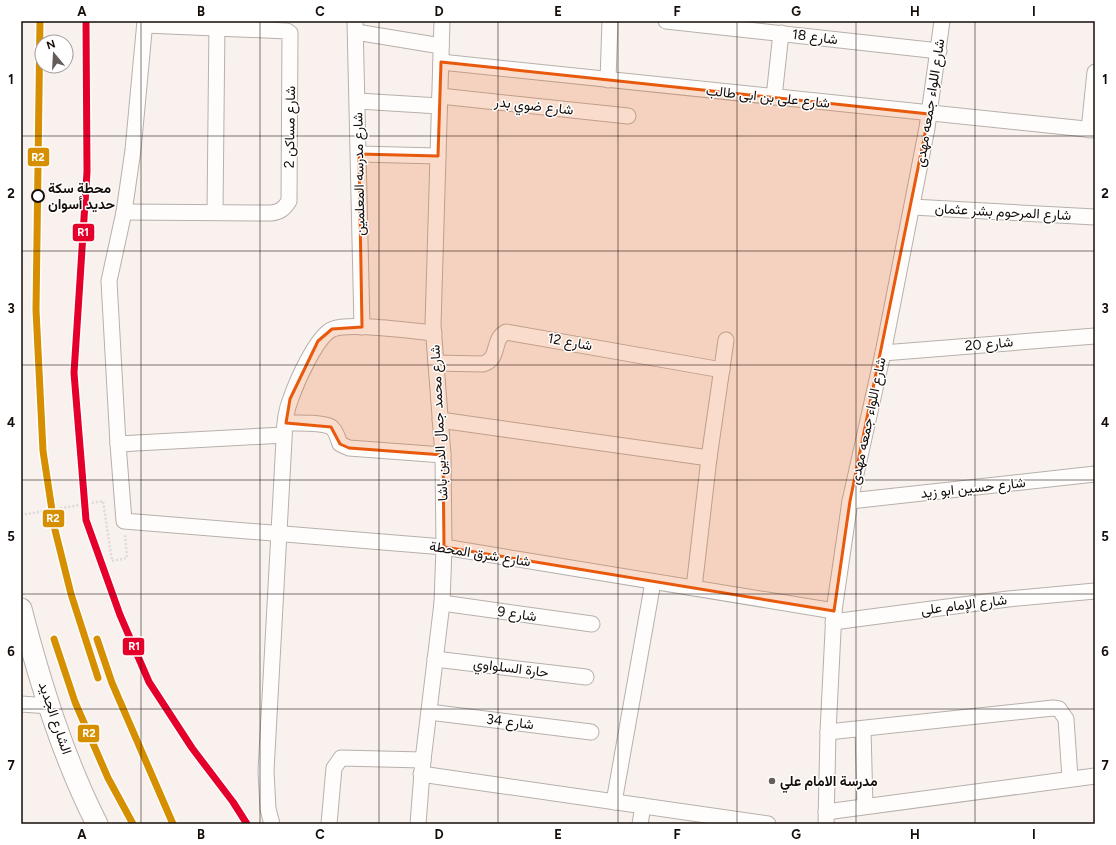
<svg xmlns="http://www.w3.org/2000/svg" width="1116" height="845" viewBox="0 0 1116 845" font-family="Figtree,Vazirmatn,sans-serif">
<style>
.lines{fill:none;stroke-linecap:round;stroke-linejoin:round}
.street-casing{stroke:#b7b0ab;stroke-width:17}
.secondary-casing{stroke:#b7b0ab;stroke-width:23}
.path{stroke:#dddad9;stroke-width:2.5;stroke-dasharray:2 2;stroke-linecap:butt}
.street{stroke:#fefdfc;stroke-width:15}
.secondary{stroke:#fefdfc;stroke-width:21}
.rail-1-casing{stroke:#fff;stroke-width:10}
.rail-2-casing{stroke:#fff;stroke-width:10}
.rail-1{stroke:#e4002b;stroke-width:7}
.rail-2{stroke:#d58f01;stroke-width:7}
.marked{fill:#e8590c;fill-opacity:0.2;stroke:#e8590c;stroke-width:3;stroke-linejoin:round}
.grid{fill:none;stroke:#150d09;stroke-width:1;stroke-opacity:0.55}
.stop-dot{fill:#fff;stroke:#150d09;stroke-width:2}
.poi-dot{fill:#655d59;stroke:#fff;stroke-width:1.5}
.labels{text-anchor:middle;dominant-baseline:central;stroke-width:3;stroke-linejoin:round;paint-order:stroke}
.street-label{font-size:14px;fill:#150d09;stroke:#fff}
.stop-label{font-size:14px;font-weight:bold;fill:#150d09;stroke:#fff;text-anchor:start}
.poi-label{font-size:14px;font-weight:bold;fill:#150d09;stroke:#fff;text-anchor:start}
.line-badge{stroke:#fff;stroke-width:1.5}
.badge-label{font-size:11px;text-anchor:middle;font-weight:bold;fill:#fff}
.neatline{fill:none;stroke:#150d09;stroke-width:1.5}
.grid-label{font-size:13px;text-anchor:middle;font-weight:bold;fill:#150d09}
</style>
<rect width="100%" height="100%" fill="#f9f1ed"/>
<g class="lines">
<defs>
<g id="street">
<path d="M145,21L133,150L124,212L109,281L118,444L284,435"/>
<path d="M355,21L362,327"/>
<path d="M666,21L939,51"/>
<path d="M356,32L441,46"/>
<path d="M441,62L1095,130"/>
<path d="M608,80L610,21"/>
<path d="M440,96L628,116"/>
<path d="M774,97L781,33"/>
<path d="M358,101L439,106"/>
<path d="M1089,130L1095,72"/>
<path d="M359,154L438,156"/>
<path d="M912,207L1095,217"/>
<path d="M124,212L271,213C280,212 284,209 289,201L290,33L287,31L145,25"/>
<path d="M215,212L217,21"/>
<path d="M883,353L1095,336"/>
<path d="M436,363L483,364C501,358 491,340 506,332L722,370"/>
<path d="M440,420L709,458"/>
<path d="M286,423C297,423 322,422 331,427C336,430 338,439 340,444L349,448L443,455"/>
<path d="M118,444L124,521L444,547L834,611"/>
<path d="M850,501L1095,474"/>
<path d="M694,588L709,458L726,340"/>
<path d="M442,603L592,624"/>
<path d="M833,622L1008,599L1095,591"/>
<path d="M435,659L586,677"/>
<path d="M21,704L50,706"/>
<path d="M429,712L591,732"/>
<path d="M863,729L865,806"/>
<path d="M828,732L1053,708L1059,709L1066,719L1070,778"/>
<path d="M421,774L768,824"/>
<path d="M614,802L653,582"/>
<path d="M826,812L1095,776"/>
<path d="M272,824L268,809L266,771L284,440C284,427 286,410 291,398C297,381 317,335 333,329C350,322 413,331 434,333"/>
<path d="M329,824L334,768L341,758L423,760"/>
<path d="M418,824L423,760L442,603L444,547L443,455L433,325L442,21"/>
<path d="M640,824L643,806"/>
<path d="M826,824L828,732L834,611L850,501L883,353L927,128L942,21"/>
</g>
<path id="secondary" d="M21,609C40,682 63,757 97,824"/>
</defs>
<use href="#street" class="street-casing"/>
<use href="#secondary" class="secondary-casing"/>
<path class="path" d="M21,515L103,501L112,561L127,558L125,535"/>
<use href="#street" class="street"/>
<use href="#secondary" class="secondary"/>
<defs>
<path id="rail-1" d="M86,21L87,172L74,373L86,520L120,615L149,682L192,748L233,802L247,824"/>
<g id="rail-2">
<path d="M40,21L36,310L43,451L55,530L71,594L98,678"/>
<path d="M54,639L75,702L108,778L133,824"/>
<path d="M97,639L112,683L173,824"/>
</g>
</defs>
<use href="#rail-1" class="rail-1-casing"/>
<use href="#rail-2" class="rail-2-casing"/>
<use href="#rail-1" class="rail-1"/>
<use href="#rail-2" class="rail-2"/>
</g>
<path class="marked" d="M441,62L929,114L850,501L834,611L444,547L443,455L349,448L340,444L331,427L286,423L290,399L318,341L332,329L362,327L359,154L438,156Z"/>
<path class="grid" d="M141,21V824M260,21V824M379,21V824M498,21V824M618,21V824M737,21V824M856,21V824M975,21V824M21,136H1095M21,251H1095M21,365H1095M21,480H1095M21,594H1095M21,709H1095"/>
<circle class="stop-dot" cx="38" cy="196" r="6"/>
<circle class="poi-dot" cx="772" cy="781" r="4"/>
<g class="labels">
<g class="street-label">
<text transform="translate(815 37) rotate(7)">شارع 18</text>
<text transform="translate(768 97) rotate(6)">شارع على بن ابى طالب</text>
<text transform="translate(930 103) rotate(-81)">شارع اللواء جمعه مهدى</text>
<text transform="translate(534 106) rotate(6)">شارع ضوي بدر</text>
<text transform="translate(290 127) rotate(-89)">شارع مساكن 2</text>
<text transform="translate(359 174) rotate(-91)">شارع مدرسه المعلمين</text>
<text transform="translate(1003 212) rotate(3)">شارع المرحوم بشر عثمان</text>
<text transform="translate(570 342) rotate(10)">شارع 12</text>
<text transform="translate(989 344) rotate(-5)">شارع 20</text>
<text transform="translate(868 421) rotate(-78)">شارع اللواء جمعه مهدى</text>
<text transform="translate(439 423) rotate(-93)">شارع محمد جمال الدين باشا</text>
<text transform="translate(973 488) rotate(-6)">شارع حسين ابو زيد</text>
<text transform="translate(480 554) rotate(9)">شارع شرق المحطة</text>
<text transform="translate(964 605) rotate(-7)">شارع الإمام على</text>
<text transform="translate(517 614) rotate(8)">شارع 9</text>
<text transform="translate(511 668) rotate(7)">حارة السلواوي</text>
<text transform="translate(55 718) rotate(71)">الشارع الجديد</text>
<text transform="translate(510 722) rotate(7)">شارع 34</text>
</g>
<g class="stop-label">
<text x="48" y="188">محطة سكة<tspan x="48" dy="16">حديد أسوان</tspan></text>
</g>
<g class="poi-label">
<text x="780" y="781">مدرسة الامام علي</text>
</g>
</g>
<g class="line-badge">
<rect x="27" y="147" width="23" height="20" rx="4" fill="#d58f01"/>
<rect x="72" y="223" width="23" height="19" rx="4" fill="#e4002b"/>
<rect x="42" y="509" width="23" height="19" rx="4" fill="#d58f01"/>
<rect x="122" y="637" width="23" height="19" rx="4" fill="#e4002b"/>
<rect x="77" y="724" width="23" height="19" rx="4" fill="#d58f01"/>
</g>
<g class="badge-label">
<text x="38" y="161">R2</text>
<text x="83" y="236">R1</text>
<text x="53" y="522">R2</text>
<text x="134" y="650">R1</text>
<text x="89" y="737">R2</text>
</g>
<rect width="1116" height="845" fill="none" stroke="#ffffff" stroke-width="44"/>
<g transform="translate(54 54) rotate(342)"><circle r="19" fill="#ffffff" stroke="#a19e9d"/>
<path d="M0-3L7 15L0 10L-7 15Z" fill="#655d59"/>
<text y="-6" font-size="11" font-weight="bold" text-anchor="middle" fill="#150d09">N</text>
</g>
<rect x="22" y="22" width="1072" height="801" class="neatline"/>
<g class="grid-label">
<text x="82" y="16">A</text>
<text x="201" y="16">B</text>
<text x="320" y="16">C</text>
<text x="439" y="16">D</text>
<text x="558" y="16">E</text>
<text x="677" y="16">F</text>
<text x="796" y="16">G</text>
<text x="915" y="16">H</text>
<text x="1034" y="16">I</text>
<text x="11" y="84">1</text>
<text x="1105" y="84">1</text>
<text x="11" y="198">2</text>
<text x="1105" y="198">2</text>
<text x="11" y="313">3</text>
<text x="1105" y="313">3</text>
<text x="11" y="427">4</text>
<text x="1105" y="427">4</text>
<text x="11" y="541">5</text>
<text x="1105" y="541">5</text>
<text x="11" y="656">6</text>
<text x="1105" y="656">6</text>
<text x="11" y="770">7</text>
<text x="1105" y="770">7</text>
<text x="82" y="839">A</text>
<text x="201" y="839">B</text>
<text x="320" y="839">C</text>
<text x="439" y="839">D</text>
<text x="558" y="839">E</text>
<text x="677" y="839">F</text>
<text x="796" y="839">G</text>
<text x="915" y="839">H</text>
<text x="1034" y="839">I</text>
</g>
</svg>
